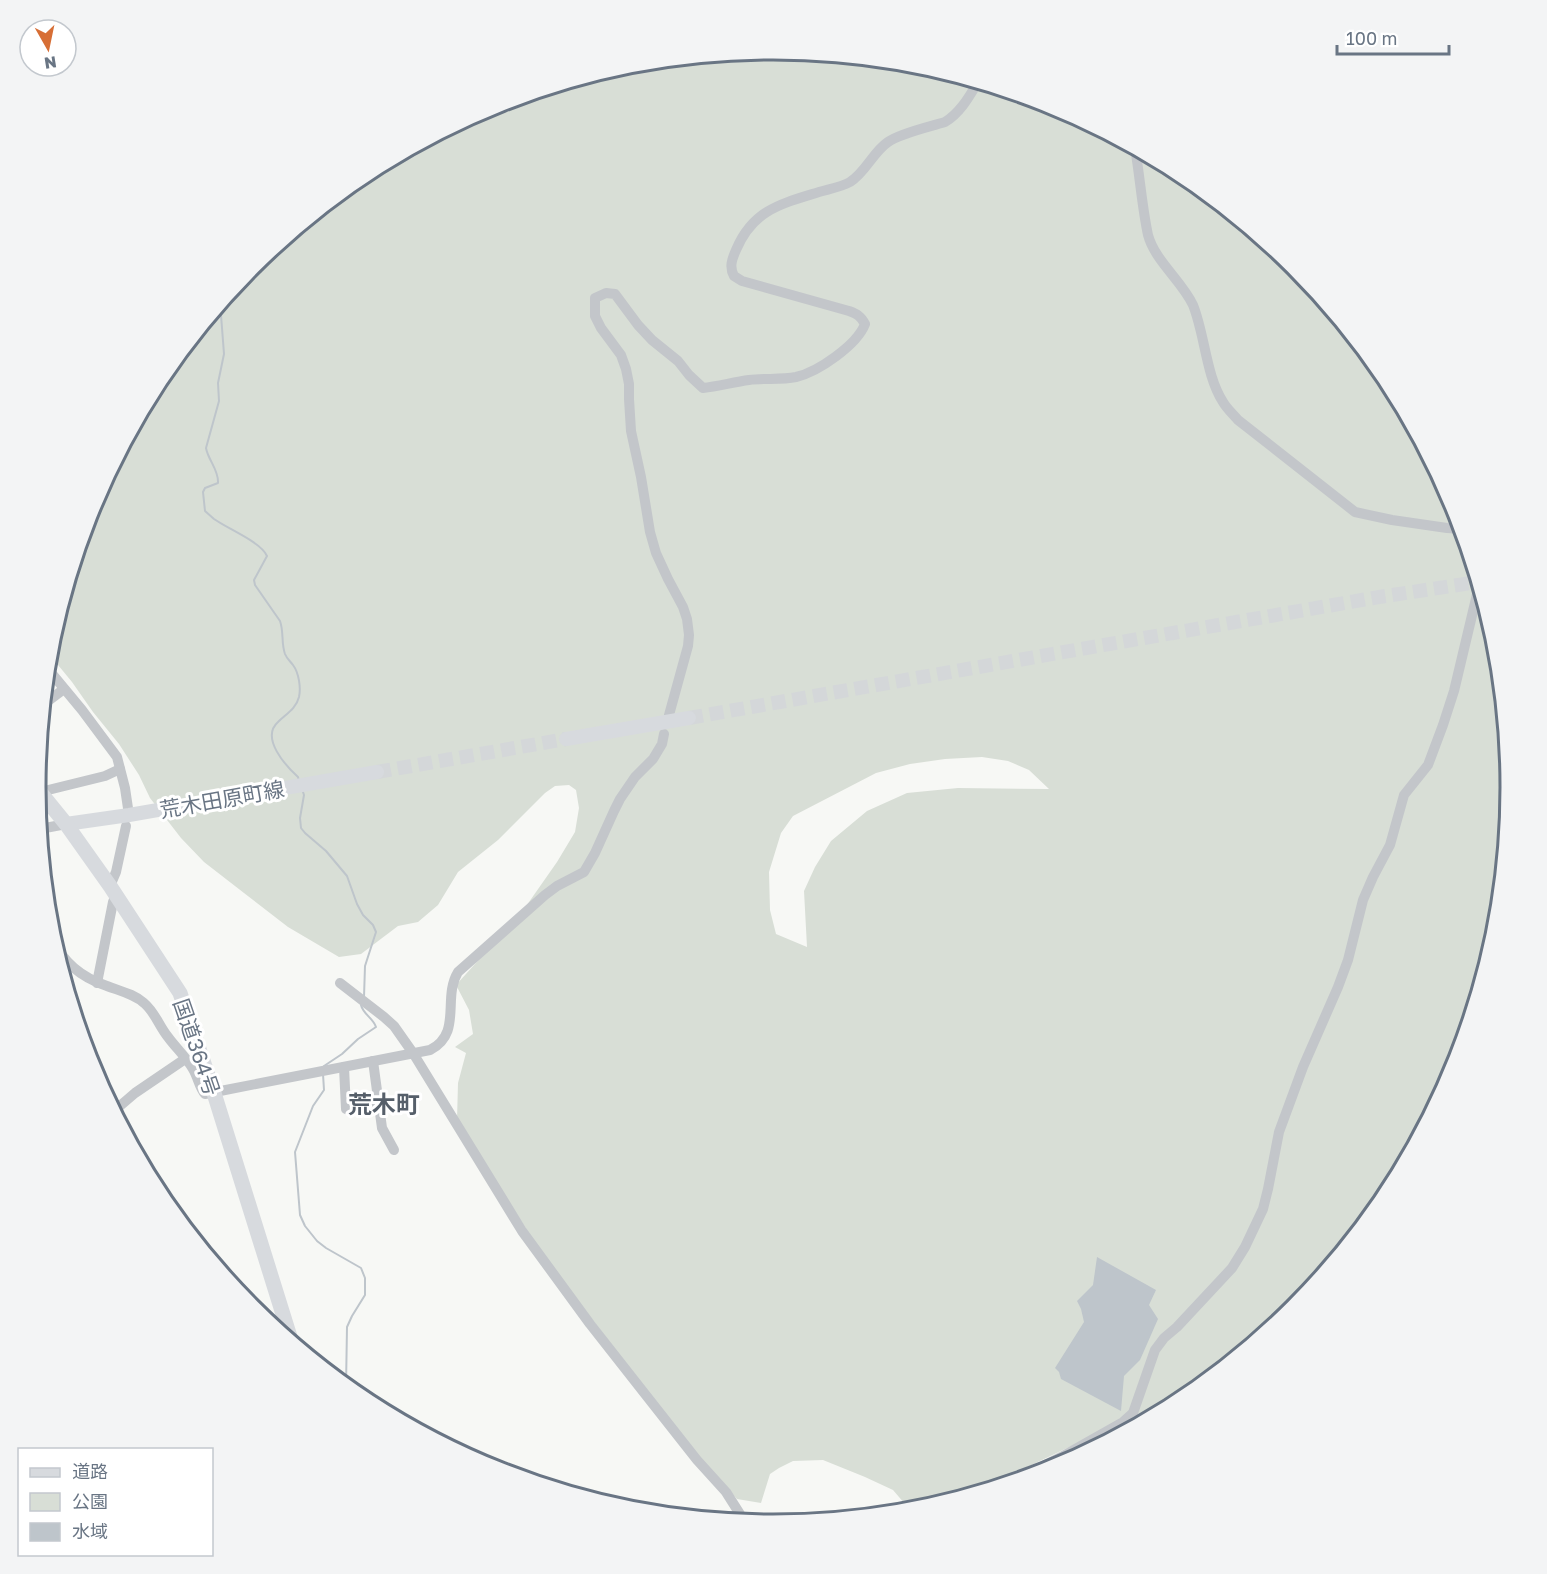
<svg xmlns="http://www.w3.org/2000/svg" width="1547" height="1574" viewBox="0 0 1547 1574" font-family="'Golos Text','Noto Sans JP',sans-serif">
<style>
.green{fill:#d8ded6;fill-rule:evenodd}
.water{fill:#bec5cb}
.lines{fill:none;stroke-linecap:round;stroke-linejoin:round}
.stream{stroke:#bec5cb;stroke-width:2}
.major-tunnel{stroke:#d4d7d9;stroke-width:14;stroke-dasharray:14 7;stroke-linecap:butt}
.minor{stroke:#c3c6ca;stroke-width:10}
.major{stroke:#d7dade;stroke-width:14}
.highway{stroke:#d7dade;stroke-width:15}
.labels{text-anchor:middle;dominant-baseline:central;stroke-width:6;stroke-linejoin:round;paint-order:stroke}
.street-label{font-size:21px;fill:#697584;stroke:#fff}
.quarter-label{font-size:24px;font-weight:bold;fill:#565f6a;stroke:#fff}
.rim{fill:none;stroke:#697584;stroke-width:3}
</style>
<rect width="100%" height="100%" fill="#f7f8f5"/>
<path class="green" d="M774,50L918,64L1056,106L1184,174L1295,266L1387,378L1455,505L1497,643L1511,787L1497,931L1455,1070L1387,1197L1295,1309L1183,1400L1055,1468L1041,1473L1098,1443L1084,1440L1023,1469L927,1504L917,1510L911,1511L893,1490L865,1477L823,1460L793,1461L779,1468L770,1474L761,1503L737,1499L705,1463L659,1408L537,1246L457,1120L458,1083L466,1053L455,1047L473,1034L469,1010L456,985L522,912L557,862L575,832L579,808L576,790L569,785L555,786L545,793L498,840L458,872L438,905L418,922L398,926L361,954L339,957L288,927L244,893L204,862L181,838L150,798L139,775L119,744L93,712L72,682L49,654L50,643L92,504L160,377L252,265L364,174L492,106L630,64ZM982,757L1008,761L1029,770L1049,789L958,788L907,793L867,811L831,841L815,867L804,891L807,947L776,934L770,910L769,872L781,833L793,816L876,773L910,764L945,759Z"/>
<path class="water" d="M1097,1257L1156,1290L1149,1305L1158,1319L1140,1360L1124,1376L1121,1411L1061,1379L1059,1372L1055,1368L1084,1322L1081,1309L1077,1301L1093,1285Z"/>
<g class="lines">
<g class="stream">
<path d="M217,308L221,315L224,354L218,383L219,401L206,448C208,460 219,470 218,483L205,488L203,492L205,511L214,519C228,529 261,542 267,556L254,580L255,585L280,621C284,632 281,643 285,654C287,659 290,661 293,665C299,673 301,688 299,697C296,709 286,714 278,722C260,738 286,766 298,777L299,781"/>
<path d="M302,789L304,795L300,818L301,828L305,833L326,851L347,876L357,904L363,915L373,925L376,932L365,966L364,997"/>
<path d="M324,1066L342,1054L358,1039L376,1027C373,1018 363,1014 361,1005"/>
<path d="M323,1074L324,1090L313,1106L295,1152L300,1215L305,1226L317,1241L326,1248L361,1268L365,1278V1295L352,1316L347,1327L346,1386"/>
</g>
<g class="major-tunnel">
<path d="M689,718L1081,649L1379,597L1478,582"/>
<path d="M377,772L566,739"/>
</g>
<g class="minor">
<path d="M1135,148C1140,177 1142,207 1148,235C1155,261 1182,281 1193,305C1205,335 1206,376 1223,402C1227,409 1233,414 1238,420L1355,512L1392,520L1447,528L1462,529"/>
<path d="M48,669L82,710L117,757L125,788L129,815"/>
<path d="M44,704L64,689"/>
<path d="M669,715L688,646L689,635L687,619L683,607L668,579L656,553L650,532L641,477L631,431L629,399V384L626,369L621,355L601,328L595,316V298L606,293L615,294L638,325L652,340L678,361L689,375L703,388C719,386 734,382 749,380C765,378 781,380 796,377C818,372 857,345 865,324C861,316 857,314 849,311L742,281L734,276C729,267 732,259 736,250C753,210 780,204 819,192C829,189 841,187 850,182C866,172 873,152 888,142C901,133 929,127 945,122C960,113 969,97 978,82"/>
<path d="M40,792L105,776L120,769"/>
<path d="M40,829L66,824"/>
<path d="M110,886L116,872L126,826"/>
<path d="M53,939C63,963 83,978 107,986C120,991 134,994 144,1003C155,1012 159,1026 168,1037C176,1048 186,1057 193,1069C198,1077 199,1087 205,1094L430,1050C463,1033 442,998 458,972L545,895L557,886L584,872L595,853L614,811L620,799L635,777L653,759L662,744L664,734"/>
<path d="M97,983L113,902L116,895"/>
<path d="M340,983L384,1017L394,1026L413,1053L522,1231L590,1324L645,1394L697,1460L726,1492L745,1522"/>
<path d="M373,1061L382,1128L394,1150"/>
<path d="M344,1067L346,1109L349,1110L379,1107"/>
<path d="M114,1111L135,1093L185,1059"/>
<path d="M974,1493L1017,1479L1061,1457L1123,1422L1133,1413L1155,1350L1164,1338L1177,1327L1232,1268L1245,1247L1263,1209L1268,1189L1279,1132L1303,1067L1338,987L1348,960L1363,900L1373,877L1390,845L1404,795L1428,765L1443,725L1454,691L1479,586"/>
</g>
<g class="major">
<path d="M566,739L689,718"/>
<path d="M66,824L129,815L377,772"/>
</g>
<path class="highway" d="M36,787L66,824L110,886L180,993L214,1093L291,1340"/>
</g>
<g class="labels">
<g class="street-label">
<text transform="translate(222 799) rotate(-10)">荒木田原町線</text>
<text transform="translate(197 1047) rotate(71)">国道364号</text>
</g>
<g class="quarter-label">
<text x="384" y="1103">荒木町</text>
</g>
</g>
<path d="M0 0H1547V1574H0ZM46 787a727 727 0 1 1 1454 0a727 727 0 1 1-1454 0Z" fill="#f3f4f5" fill-rule="evenodd"/>
<path class="rim" d="M46 787a727 727 0 1 1 1454 0a727 727 0 1 1-1454 0Z"/>
<rect x="18" y="1448" width="195" height="108" fill="#ffffff" stroke="#c3c8ce" stroke-width="1.5"/>
<rect x="30" y="1468" width="30" height="9" fill="#d7dade" stroke="#c3c8ce" stroke-width="1.5"/>
<text x="72" y="1478" font-size="18" fill="#697584">道路</text>
<rect x="30" y="1493" width="30" height="18" fill="#d8ded6" stroke="#c3c8ce" stroke-width="1.5"/>
<text x="72" y="1508" font-size="18" fill="#697584">公園</text>
<rect x="30" y="1523" width="30" height="18" fill="#bec5cb" stroke="#c3c8ce" stroke-width="1.5"/>
<text x="72" y="1538" font-size="18" fill="#697584">水域</text>
<g transform="translate(48 48) rotate(171)"><circle r="28" fill="#ffffff" stroke="#c3c8ce" stroke-width="1.5"/>
<path d="M0-4.5L10 22L0 15L-10 22Z" fill="#d76e35"/>
<text y="-9" font-size="16" font-weight="bold" text-anchor="middle" fill="#697584">N</text>
</g>
<path d="M1337 45v9h112v-9" fill="none" stroke="#697584" stroke-width="3"/>
<text x="1346" y="45" font-size="18" fill="#697584" stroke="#ffffff" stroke-width="4.5" paint-order="stroke">100 m</text>
</svg>
